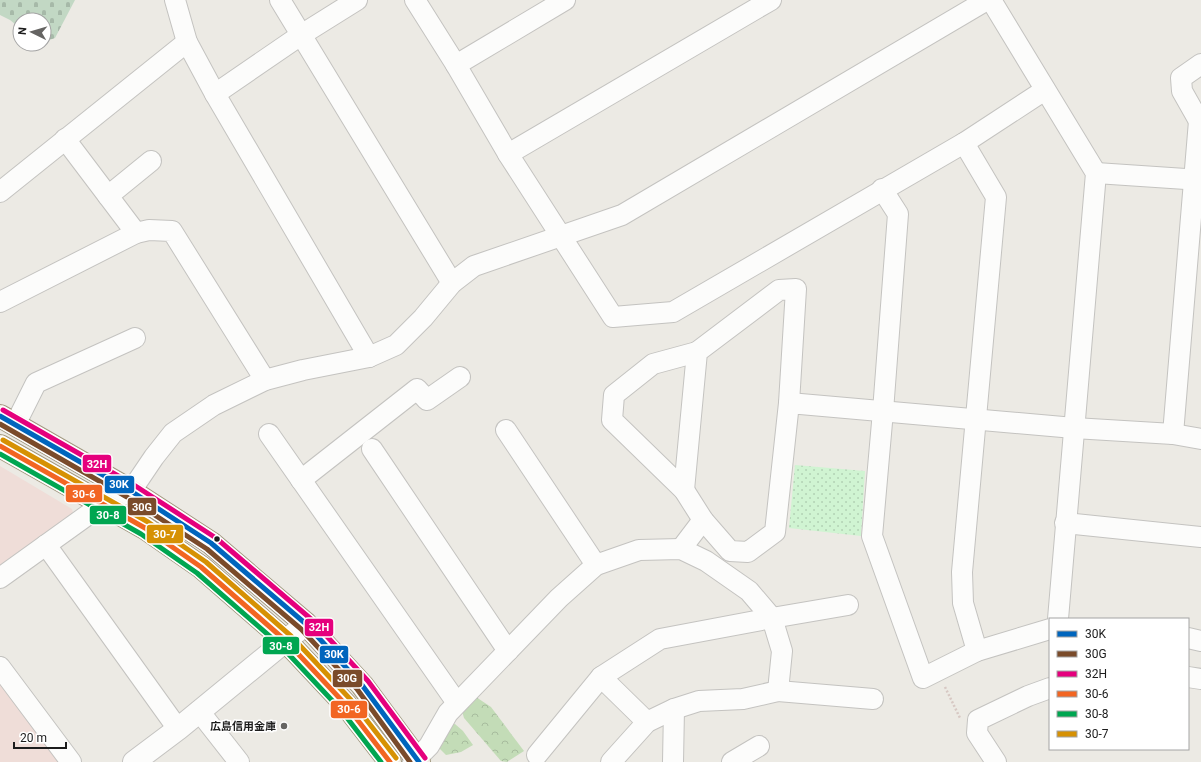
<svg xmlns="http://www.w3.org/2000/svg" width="1201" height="762" viewBox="0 0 1201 762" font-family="Roboto,'Noto Sans JP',sans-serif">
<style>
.commercial{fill:#efddd8}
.forest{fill:url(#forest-crowns)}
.cemetery{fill:url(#cemetery-stones)}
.park{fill:url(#park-dots)}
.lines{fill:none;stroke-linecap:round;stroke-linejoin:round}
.minor-casing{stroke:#c4c3c0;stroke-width:22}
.tertiary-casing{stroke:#c4c3c0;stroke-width:24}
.primary-casing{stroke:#a29981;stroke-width:24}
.path{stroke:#d7c8c3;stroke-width:2.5;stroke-dasharray:2 2;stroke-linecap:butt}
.minor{stroke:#fcfcfb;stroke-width:20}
.tertiary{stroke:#fcfcfb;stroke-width:22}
.primary{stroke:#f0ece3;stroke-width:22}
.bus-1-casing{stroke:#fff;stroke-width:8}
.bus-2-casing{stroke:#fff;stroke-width:8}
.bus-3-casing{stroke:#fff;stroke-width:8}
.bus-4-casing{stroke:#fff;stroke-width:8}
.bus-5-casing{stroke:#fff;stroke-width:8}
.bus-6-casing{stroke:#fff;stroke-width:8}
.bus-1{stroke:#0065bd;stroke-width:5}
.bus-2{stroke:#7a4b2a;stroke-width:5}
.bus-3{stroke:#e5007d;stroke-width:5}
.bus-4{stroke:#f26522;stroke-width:5}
.bus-5{stroke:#00a651;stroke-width:5}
.bus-6{stroke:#d69104;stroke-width:5}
.bus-dot{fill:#1c1c1c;stroke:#fff;stroke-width:1.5}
.poi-dot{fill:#656462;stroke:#fff;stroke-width:1.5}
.labels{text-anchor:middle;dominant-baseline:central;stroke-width:3;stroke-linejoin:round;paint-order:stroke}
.poi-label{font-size:11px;font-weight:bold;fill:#1c1c1c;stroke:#fff;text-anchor:end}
.line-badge{stroke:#fff;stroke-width:1.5}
.badge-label{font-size:11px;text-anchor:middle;font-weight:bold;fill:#fff}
</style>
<defs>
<pattern id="forest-crowns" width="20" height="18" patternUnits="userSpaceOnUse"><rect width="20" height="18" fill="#c3dcb7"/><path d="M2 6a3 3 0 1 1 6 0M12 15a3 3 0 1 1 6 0" fill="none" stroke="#a7bc9d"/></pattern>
<pattern id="cemetery-stones" width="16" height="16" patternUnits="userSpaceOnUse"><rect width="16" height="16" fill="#c2d8c4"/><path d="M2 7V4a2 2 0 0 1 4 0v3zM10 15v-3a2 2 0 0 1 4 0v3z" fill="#a6b9a8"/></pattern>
<pattern id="park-dots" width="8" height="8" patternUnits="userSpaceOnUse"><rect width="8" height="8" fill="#d0f4d2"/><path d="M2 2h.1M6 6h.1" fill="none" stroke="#b2d1b4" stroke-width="1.8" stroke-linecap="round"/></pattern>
</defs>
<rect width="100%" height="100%" fill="#eceae4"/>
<g class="commercial">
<path d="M0,466L72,509L74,516L0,568Z"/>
<path d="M0,676L64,762H0Z"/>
</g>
<g class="forest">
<path d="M473,695L491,707L524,751L507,762L501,761L464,718L462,711Z"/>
<path d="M455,724L463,731L473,745L461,752L446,755L440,749L439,745L450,725Z"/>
</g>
<path class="cemetery" d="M0,0H75L55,38L44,42V20H20V28L10,20L0,15Z"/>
<path class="park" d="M795,465L865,471L861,536L789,528Z"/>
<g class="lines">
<defs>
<g id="minor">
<path d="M175,0L187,42L215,94L369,357"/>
<path d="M280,0L452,283"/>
<path d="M415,0L456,65L508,154L613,317L673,312L964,143L1045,90"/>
<path d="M991,0L1096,173L1058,619"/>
<path d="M1201,64L1181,78L1182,91L1199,121H1201"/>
<path d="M456,65L565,0"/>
<path d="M215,94L301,35L357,0"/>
<path d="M65,139L136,233"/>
<path d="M964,143L996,197L962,572L963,603L977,651"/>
<path d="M508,154L771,0"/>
<path d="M1096,173L1201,180"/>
<path d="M882,189L898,214L883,411L872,536L923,678L977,651L1050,629"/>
<path d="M0,192L187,42"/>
<path d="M108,196L151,161"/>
<path d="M0,302L136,233L149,230L172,231L265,380"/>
<path d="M697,352L653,364L614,395L612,420L684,490L703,520L730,551L748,552L775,532L789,403L1074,428L1173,434L1201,439"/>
<path d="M15,425L36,383L135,338"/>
<path d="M506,430L596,565"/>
<path d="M269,434L457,703"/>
<path d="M1173,434L1199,121"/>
<path d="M372,449L508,651"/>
<path d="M301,480L417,389L427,400L460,377"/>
<path d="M684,490L697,352L779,290L796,289L789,403"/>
<path d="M1065,523L1201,537"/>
<path d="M46,545L178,729"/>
<path d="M681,549L703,520"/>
<path d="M0,578L103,504L131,491L154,457L173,433L214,405L265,380L303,370L369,357L396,345L423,318L452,283L474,266L622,215L987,0"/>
<path d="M1188,638L1201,641"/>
<path d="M0,667L71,762"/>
<path d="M601,677L647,722"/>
<path d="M1188,677L1201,679"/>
<path d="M778,691L873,699"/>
<path d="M199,711L239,762"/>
<path d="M537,755L601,677L660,639L772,618L848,605"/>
<path d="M413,762L429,746L448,713L559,598L596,565L639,550L681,549L706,561L749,591L772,618L782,651L778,691L743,699L699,701L674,709L647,722L611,762"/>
<path d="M673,762L674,709"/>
<path d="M732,762L759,746"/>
<path d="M996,762L977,733L978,720L1028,696L1050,688"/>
</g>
<path id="tertiary" d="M134,762L178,729L306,624"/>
<g id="primary">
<path d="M0,416L131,491L211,543L306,624L362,685L419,762"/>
<path d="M0,446L145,528L201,567L286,641L346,705L390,762"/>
</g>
</defs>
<use href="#minor" class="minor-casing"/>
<use href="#tertiary" class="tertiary-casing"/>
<use href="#primary" class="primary-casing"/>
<path class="path" d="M945,687L960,718"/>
<use href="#minor" class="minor"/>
<use href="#tertiary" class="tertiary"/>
<use href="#primary" class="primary"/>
<defs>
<path id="bus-1" d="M0,416L131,491L211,543L306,624L362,685L419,762"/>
<path id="bus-2" d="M0,424L127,497L207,549L301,629L357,689L410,762"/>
<path id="bus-3" d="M3,410L134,485L216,538L311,619L368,681L425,758"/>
<path id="bus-4" d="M0,446L145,528L201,567L286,641L346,705L390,762"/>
<path id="bus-5" d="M0,454L141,534L197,573L281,646L341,710L381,762"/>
<path id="bus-6" d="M3,440L148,522L206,562L291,636L351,700L396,758"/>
</defs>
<use href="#bus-1" class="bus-1-casing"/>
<use href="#bus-2" class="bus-2-casing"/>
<use href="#bus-3" class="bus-3-casing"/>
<use href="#bus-4" class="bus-4-casing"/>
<use href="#bus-5" class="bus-5-casing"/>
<use href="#bus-6" class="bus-6-casing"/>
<use href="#bus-1" class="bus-1"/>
<use href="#bus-2" class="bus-2"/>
<use href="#bus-3" class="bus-3"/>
<use href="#bus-4" class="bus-4"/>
<use href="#bus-5" class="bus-5"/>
<use href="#bus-6" class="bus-6"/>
</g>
<circle class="bus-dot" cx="217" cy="539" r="3.5"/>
<circle class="poi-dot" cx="284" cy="726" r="4"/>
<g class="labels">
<g class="poi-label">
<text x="276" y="726">広島信用金庫</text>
</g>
</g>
<g class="line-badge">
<rect x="82" y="454" width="30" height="19" rx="4" fill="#e5007d"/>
<rect x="104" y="475" width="31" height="19" rx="4" fill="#0065bd"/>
<rect x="65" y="484" width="38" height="19" rx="4" fill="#f26522"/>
<rect x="127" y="497" width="30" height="19" rx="4" fill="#7a4b2a"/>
<rect x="89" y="505" width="38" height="20" rx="4" fill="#00a651"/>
<rect x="146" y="524" width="38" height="20" rx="4" fill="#d69104"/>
<rect x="304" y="618" width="30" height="19" rx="4" fill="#e5007d"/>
<rect x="262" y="636" width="38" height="19" rx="4" fill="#00a651"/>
<rect x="319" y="645" width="30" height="19" rx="4" fill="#0065bd"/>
<rect x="332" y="669" width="31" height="19" rx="4" fill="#7a4b2a"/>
<rect x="330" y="700" width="38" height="19" rx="4" fill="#f26522"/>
</g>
<g class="badge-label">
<text x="97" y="468">32H</text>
<text x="119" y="488">30K</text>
<text x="84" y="498">30-6</text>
<text x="142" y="511">30G</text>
<text x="108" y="519">30-8</text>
<text x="165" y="538">30-7</text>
<text x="319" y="631">32H</text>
<text x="281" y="650">30-8</text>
<text x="334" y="658">30K</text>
<text x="347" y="682">30G</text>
<text x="349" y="713">30-6</text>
</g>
<rect x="1049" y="618" width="140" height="132" fill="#ffffff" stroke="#a4a4a4"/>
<rect x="1057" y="631" width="20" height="6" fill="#0065bd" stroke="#a4a4a4"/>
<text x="1085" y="638" font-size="12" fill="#1c1c1c">30K</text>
<rect x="1057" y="651" width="20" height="6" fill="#7a4b2a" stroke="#a4a4a4"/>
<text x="1085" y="658" font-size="12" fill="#1c1c1c">30G</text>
<rect x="1057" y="671" width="20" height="6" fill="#e5007d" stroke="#a4a4a4"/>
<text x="1085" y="678" font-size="12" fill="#1c1c1c">32H</text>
<rect x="1057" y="691" width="20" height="6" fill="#f26522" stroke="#a4a4a4"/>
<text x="1085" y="698" font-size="12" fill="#1c1c1c">30-6</text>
<rect x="1057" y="711" width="20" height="6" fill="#00a651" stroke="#a4a4a4"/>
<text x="1085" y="718" font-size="12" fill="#1c1c1c">30-8</text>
<rect x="1057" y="731" width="20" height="6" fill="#d69104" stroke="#a4a4a4"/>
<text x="1085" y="738" font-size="12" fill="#1c1c1c">30-7</text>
<g transform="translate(32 32) rotate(275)"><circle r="19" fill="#ffffff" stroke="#a4a4a4"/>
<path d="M0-3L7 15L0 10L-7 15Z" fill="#656462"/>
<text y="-6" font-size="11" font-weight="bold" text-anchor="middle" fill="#1c1c1c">N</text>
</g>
<path d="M14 742v6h52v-6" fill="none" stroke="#1c1c1c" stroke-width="2"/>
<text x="20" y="742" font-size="12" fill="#1c1c1c" stroke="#ffffff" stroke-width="3" paint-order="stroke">20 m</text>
</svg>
